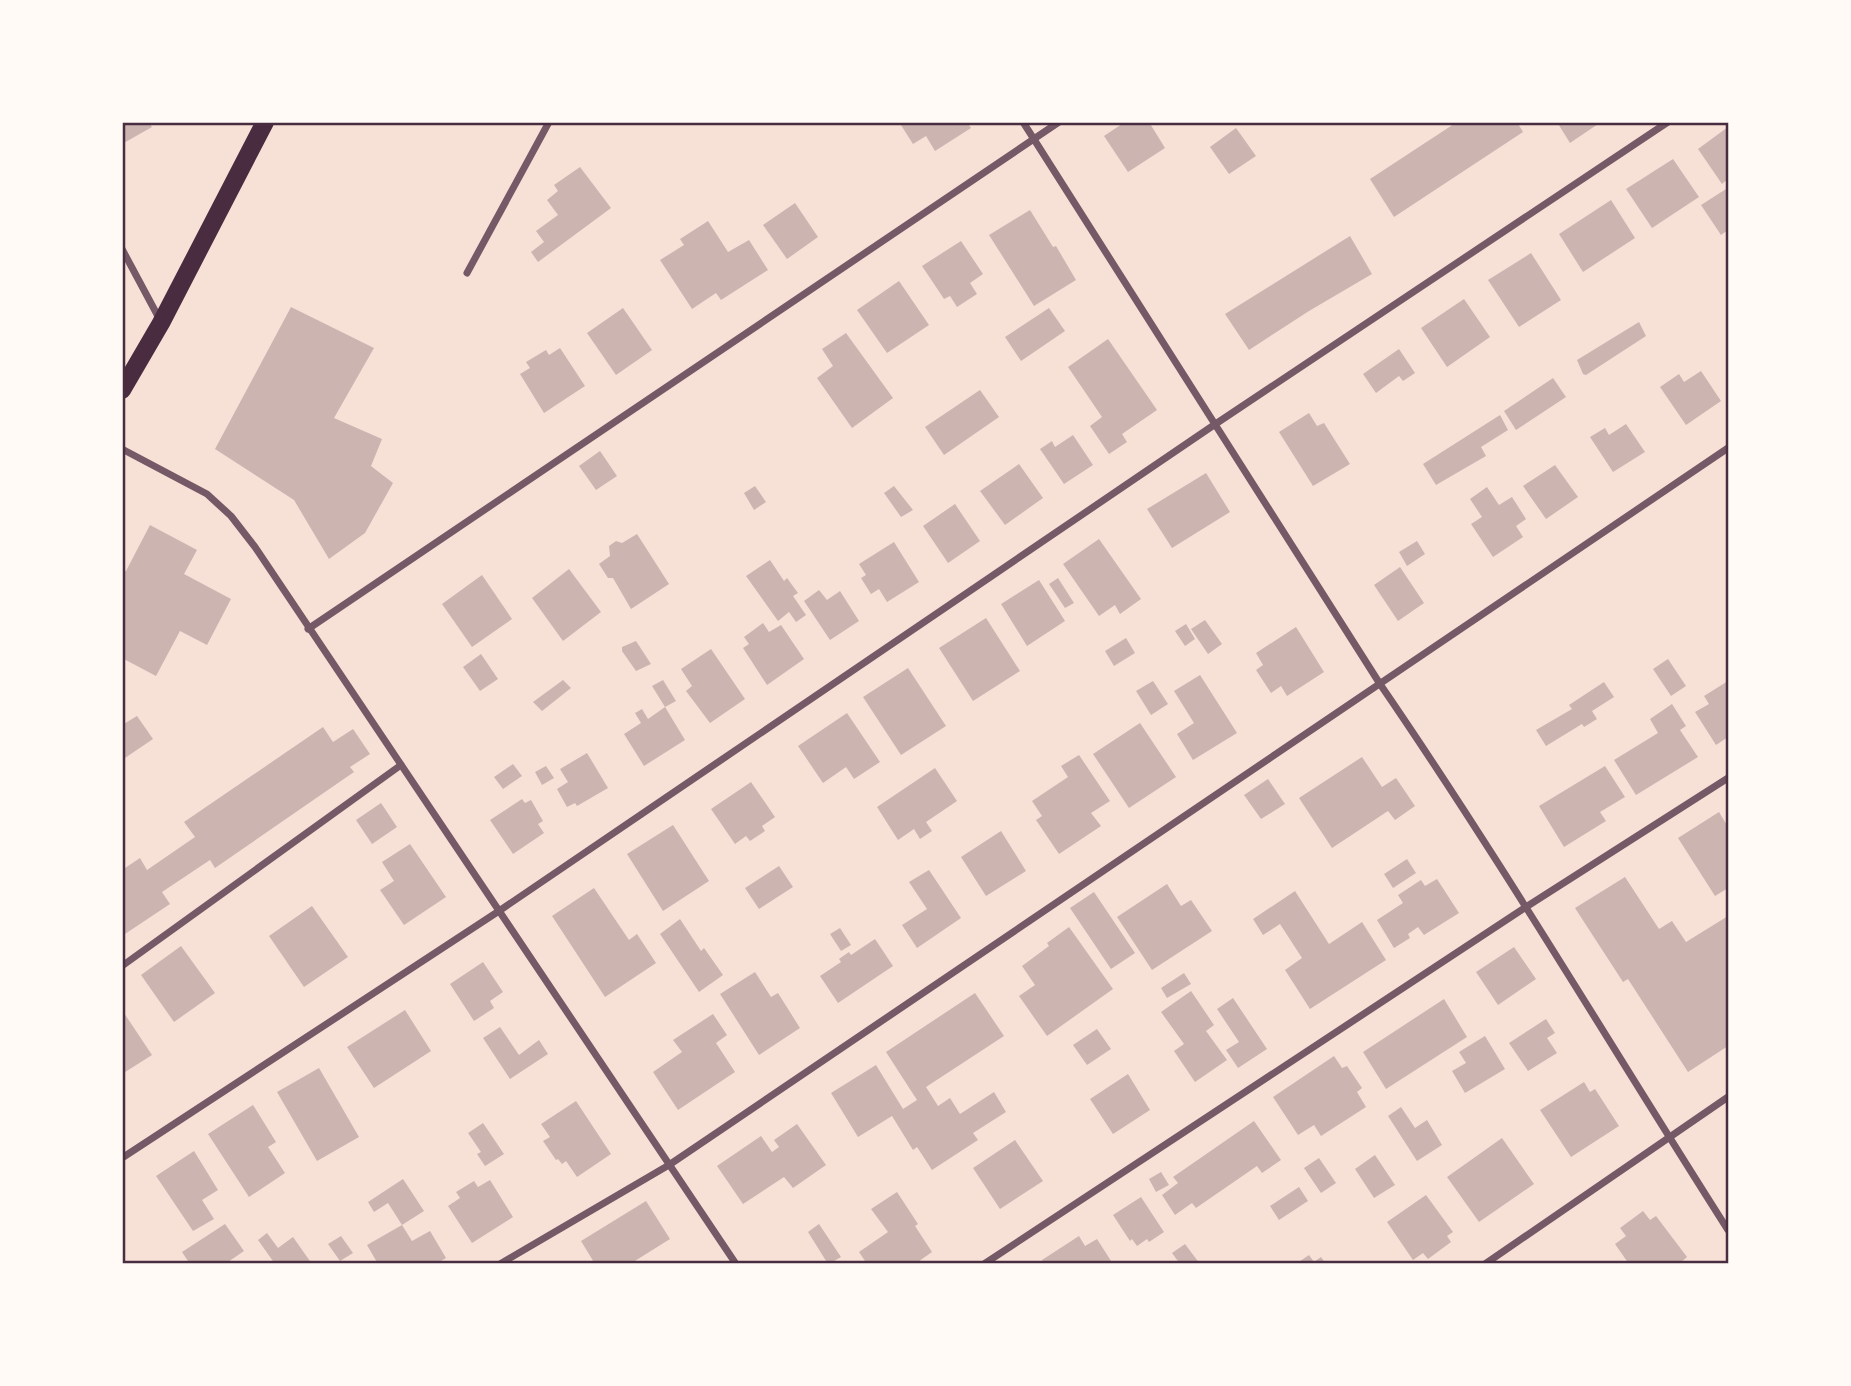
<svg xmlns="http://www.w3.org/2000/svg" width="1851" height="1386" viewBox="0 0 1851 1386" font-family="'Fira Sans Condensed',sans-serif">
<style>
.building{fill:#ccb4b1}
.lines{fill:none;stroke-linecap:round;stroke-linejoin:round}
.minor{stroke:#755966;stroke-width:7}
.primary{stroke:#4a2c40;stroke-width:18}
.neatline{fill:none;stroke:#4a2c40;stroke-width:2.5}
</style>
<rect width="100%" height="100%" fill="#f7e1d7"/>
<g class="building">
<path d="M122,122H149L152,127L122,144Z"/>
<path d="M899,122H967L971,128L935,151L926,136L913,144Z"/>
<path d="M1125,122H1149L1165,148L1128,172L1104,136Z"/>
<path d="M1457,122H1517L1523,132L1394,217L1370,179Z"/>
<path d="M1557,122H1601L1570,143Z"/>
<path d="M1728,127V179L1722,184L1698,149Z"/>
<path d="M1236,128L1256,156L1229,174L1210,147Z"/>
<path d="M1673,159L1699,197L1652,228L1626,189Z"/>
<path d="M580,167L611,208L538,262L531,252L544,242L536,231L558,215L547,200L558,191L554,185Z"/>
<path d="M1726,189L1728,192V230L1721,235L1701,205Z"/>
<path d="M1611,200L1635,238L1583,272L1559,234Z"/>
<path d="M795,203L818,237L787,259L763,225Z"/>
<path d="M1030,210L1053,247L1056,246L1076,280L1034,306L989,235Z"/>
<path d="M708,221L728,252L749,240L768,270L721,300L716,293L692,309L660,260L684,245L680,239Z"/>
<path d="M1350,236L1372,274L1309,311L1249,350L1225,314Z"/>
<path d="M961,241L983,274L970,283L977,294L957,307L950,296L944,299L922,266Z"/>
<path d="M1531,253L1561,300L1519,327L1488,280Z"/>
<path d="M899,281L929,325L887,353L857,310Z"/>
<path d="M1464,299L1490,337L1447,367L1421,328Z"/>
<path d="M291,307L374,348L334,418L382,439L371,466L393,483L365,533L329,559L294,500L215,449Z"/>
<path d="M623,308L652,350L616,375L587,333Z"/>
<path d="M1049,308L1065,331L1021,361L1005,337Z"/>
<path d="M1639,322L1646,336L1586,375L1583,374L1577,360Z"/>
<path d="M846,333L893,398L852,428L817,378L833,366L822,349Z"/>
<path d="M1108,339L1157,410L1122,434L1127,442L1109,454L1090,426L1102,417L1068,367Z"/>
<path d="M560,348L585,386L544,413L520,374L530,368L526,362L546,350L549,355Z"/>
<path d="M1399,349L1415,373L1403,381L1399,376L1376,393L1363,374Z"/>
<path d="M1701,371L1721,401L1686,425L1660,387L1679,374L1684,382Z"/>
<path d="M1553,378L1566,397L1516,430L1504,411Z"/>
<path d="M980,390L999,417L944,455L925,427Z"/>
<path d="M1309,413L1317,426L1324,423L1350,464L1313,486L1279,432Z"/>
<path d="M1500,415L1508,430L1481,447L1486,456L1436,485L1423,464Z"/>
<path d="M1626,424L1645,452L1613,472L1590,437L1605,428L1609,435Z"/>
<path d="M1073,435L1093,465L1064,484L1040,449L1052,441L1055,447Z"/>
<path d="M600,451L617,476L596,490L579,466Z"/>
<path d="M1019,464L1043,498L1005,525L980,491Z"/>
<path d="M1555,465L1578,497L1546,519L1523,486Z"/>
<path d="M1206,473L1230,512L1172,548L1147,509Z"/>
<path d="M755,486L766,502L754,510L744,493Z"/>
<path d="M894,486L913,510L901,517L884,493Z"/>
<path d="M1487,487L1499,505L1512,497L1526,519L1516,526L1523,537L1493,557L1471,524L1482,517L1470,499Z"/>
<path d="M955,504L980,541L948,563L923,526Z"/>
<path d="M150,525L197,550L184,574L231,599L207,645L180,631L156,676L122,658V570L126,571Z"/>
<path d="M637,534L669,584L631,609L613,578H608L599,564L610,556L609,546L616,541L622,543Z"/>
<path d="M1099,539L1141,599L1120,614L1115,605L1099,616L1063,564Z"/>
<path d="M1417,541L1425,554L1407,566L1399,552Z"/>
<path d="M894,542L919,582L887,602L879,589L871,594L861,578L866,575L859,564Z"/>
<path d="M770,560L784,581L787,578L798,593L793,596L806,615L796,622L789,612L778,621L746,576Z"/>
<path d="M1400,567L1424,603L1398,621L1374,585Z"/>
<path d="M569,569L601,612L563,641L532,598Z"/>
<path d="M482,575L512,619L472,647L442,604Z"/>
<path d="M1058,578L1074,603L1065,608L1049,584Z"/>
<path d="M1039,580L1065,621L1027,646L1001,604Z"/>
<path d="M819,590L827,600L840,591L859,621L830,640L804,601Z"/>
<path d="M986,618L1020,671L973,701L939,648Z"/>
<path d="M1205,620L1222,644L1208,654L1191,629Z"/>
<path d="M763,623L769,632L781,625L804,659L767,685L743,648L749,644L744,637Z"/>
<path d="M1186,624L1195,639L1185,646L1175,631Z"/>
<path d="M1296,627L1324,672L1287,696L1281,686L1271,693L1256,670L1263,665L1256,653Z"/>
<path d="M1126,638L1135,653L1114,666L1105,651Z"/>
<path d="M636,641L651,664L636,671L622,651V647Z"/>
<path d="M711,649L745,699L710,723L686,691L692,686L681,669Z"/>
<path d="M481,654L498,679L480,691L463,667Z"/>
<path d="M1668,659L1686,686L1671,696L1653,669Z"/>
<path d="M908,668L946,726L901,755L863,697Z"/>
<path d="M1200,675L1237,733L1193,760L1177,734L1194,723L1174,691Z"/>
<path d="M563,680L571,688L542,711L533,702Z"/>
<path d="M663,680L676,701L665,707L652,686Z"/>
<path d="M1153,681L1168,704L1151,715L1136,691Z"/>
<path d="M1728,681V737L1716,745L1695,712L1709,704L1704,696Z"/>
<path d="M1604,682L1614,697L1592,711L1597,719L1584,727L1582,724L1546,746L1536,730L1572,709L1569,705Z"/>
<path d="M1672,704L1686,726L1680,730L1698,757L1636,795L1614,760L1658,733L1650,719Z"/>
<path d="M665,707L685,740L644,766L624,734L641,723L635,713L642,709L648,719Z"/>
<path d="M847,713L880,762L854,779L846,767L823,783L798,746Z"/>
<path d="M137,716L153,739L122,760V725Z"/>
<path d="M1140,723L1176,777L1129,808L1093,754Z"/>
<path d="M323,727L333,742L353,729L370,754L350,767L354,772L215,868L210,860L162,892L170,904L122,936V870L140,858L147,870L195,837L184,822Z"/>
<path d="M587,753L608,788L577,806L575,803L567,807L557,789L568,782L560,769Z"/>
<path d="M1079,755L1110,801L1091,813L1101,826L1059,854L1036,820L1042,816L1032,801L1068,777L1061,766Z"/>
<path d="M1362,757L1382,787L1396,778L1415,806L1395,820L1388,811L1332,848L1299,798Z"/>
<path d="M513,764L522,776L503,789L494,777Z"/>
<path d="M546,766L554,778L542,785L535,772Z"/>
<path d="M1605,766L1625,797L1600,812L1606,821L1564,847L1539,806Z"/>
<path d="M935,768L957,801L926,822L932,831L920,839L914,829L898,840L877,807Z"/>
<path d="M1268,779L1285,804L1261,819L1244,795Z"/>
<path d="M751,782L775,817L762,826L765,831L750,841L746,836L735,844L711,809Z"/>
<path d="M522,799L525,803L531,800L543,821L538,824L544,833L513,854L490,820Z"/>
<path d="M381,803L397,827L372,844L356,820Z"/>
<path d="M1719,812L1728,827V888L1715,896L1678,838Z"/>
<path d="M673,825L709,881L663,911L627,854Z"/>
<path d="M1001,831L1026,871L986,896L961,857Z"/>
<path d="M410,844L446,897L404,925L380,890L394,881L382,862Z"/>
<path d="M1407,859L1416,873L1393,888L1384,874Z"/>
<path d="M779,866L793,887L759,909L745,888Z"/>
<path d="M929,870L961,918L917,948L902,925L927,909L909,882Z"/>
<path d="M1625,877L1659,929L1672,921L1686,942L1728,916V1046L1688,1072L1628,979L1623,982L1575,908Z"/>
<path d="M1437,879L1459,913L1424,935L1418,927L1408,934L1410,938L1394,948L1377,920L1403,903L1398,895L1421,880L1425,886Z"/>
<path d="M1167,884L1181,906L1191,900L1212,931L1152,970L1117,917Z"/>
<path d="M594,888L629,940L637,934L656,963L605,997L552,916Z"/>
<path d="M1295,891L1329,944L1362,922L1386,960L1310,1009L1285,970L1302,958L1280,924L1263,935L1253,919Z"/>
<path d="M1094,892L1135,953L1111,969L1070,908Z"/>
<path d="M312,906L348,957L304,987L269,936Z"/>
<path d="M680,919L701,951L704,948L723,975L699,992L660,934Z"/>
<path d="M1069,927L1113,989L1047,1036L1019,996L1035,985L1022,966L1049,946L1047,943Z"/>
<path d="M840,928L851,945L841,951L830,934Z"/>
<path d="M875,939L893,966L838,1003L820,976L841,962L839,959L849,952L851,955Z"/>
<path d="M181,946L215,993L174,1022L141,975Z"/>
<path d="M1514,947L1536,979L1498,1005L1476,972Z"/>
<path d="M483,962L503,992L490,1001L494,1008L474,1021L450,984Z"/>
<path d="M755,972L771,997L778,993L800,1028L759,1055L720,994Z"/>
<path d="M1184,973L1191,984L1167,998L1161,988Z"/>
<path d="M1191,991L1214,1025L1206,1031L1227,1060L1195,1082L1174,1051L1184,1044L1161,1012Z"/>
<path d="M975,993L1004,1036L926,1087L938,1106L950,1098L960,1114L994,1092L1006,1112L973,1133L978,1140L932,1170L917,1147L913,1150L892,1116L858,1137L831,1093L876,1065L903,1109L917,1100L886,1052Z"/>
<path d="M1233,998L1267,1049L1238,1068L1226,1050L1239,1042L1217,1009Z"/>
<path d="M1444,999L1467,1037L1386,1089L1363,1052Z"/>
<path d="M122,1010L152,1055L122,1074Z"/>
<path d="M405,1010L431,1051L374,1088L347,1047Z"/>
<path d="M713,1014L727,1035L716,1043L735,1072L678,1110L653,1072L682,1052L673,1040Z"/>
<path d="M1546,1019L1555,1033L1547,1038L1557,1053L1528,1071L1509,1043Z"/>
<path d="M500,1027L519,1055L539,1040L548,1054L510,1079L483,1038Z"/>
<path d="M1097,1029L1111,1049L1087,1065L1073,1045Z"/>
<path d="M1485,1036L1505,1069L1465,1093L1452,1071L1466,1063L1459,1052Z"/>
<path d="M1334,1056L1342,1068L1347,1066L1362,1088L1357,1092L1366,1107L1321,1136L1314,1125L1298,1135L1273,1097Z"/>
<path d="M319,1068L359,1137L317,1161L277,1092Z"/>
<path d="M1128,1074L1150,1110L1113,1134L1090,1099Z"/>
<path d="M1584,1082L1590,1092L1595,1089L1619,1126L1571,1157L1540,1110Z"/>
<path d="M576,1101L611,1154L577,1177L566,1161L562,1164L558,1159L556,1160L543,1141L550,1137L541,1124Z"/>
<path d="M253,1105L276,1142L268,1147L285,1173L249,1197L208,1134Z"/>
<path d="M1401,1107L1415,1128L1427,1120L1442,1145L1417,1161L1388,1116Z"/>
<path d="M1254,1121L1281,1160L1262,1173L1257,1166L1196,1208L1192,1203L1175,1215L1162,1195L1178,1183L1173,1177Z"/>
<path d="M483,1123L504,1154L485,1166L477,1154L481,1152L468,1133Z"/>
<path d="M797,1124L826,1165L793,1188L784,1177L743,1204L717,1166L761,1136L772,1152L779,1147L774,1140Z"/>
<path d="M1502,1138L1534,1184L1479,1222L1447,1177Z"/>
<path d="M1015,1140L1043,1181L1000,1209L973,1168Z"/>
<path d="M194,1151L218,1190L202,1200L214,1219L193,1231L156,1176Z"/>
<path d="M1375,1155L1395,1185L1374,1198L1355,1169Z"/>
<path d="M1319,1158L1336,1183L1321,1193L1304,1168Z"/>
<path d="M1161,1172L1169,1185L1156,1192L1149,1179Z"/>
<path d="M403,1179L424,1211L402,1225L388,1203L374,1212L368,1202Z"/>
<path d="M490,1180L513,1217L472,1243L448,1206L460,1198L456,1192L474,1181L478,1187Z"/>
<path d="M1299,1187L1308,1201L1279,1220L1270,1206Z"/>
<path d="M897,1192L918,1224L915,1226L932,1252L915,1264H867L859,1252L888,1232L871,1209Z"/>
<path d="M1426,1195L1453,1232L1447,1236L1451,1242L1428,1259L1423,1253L1413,1260L1387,1222Z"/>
<path d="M1141,1197L1164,1232L1149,1242L1147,1239L1137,1246L1132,1239L1130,1241L1113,1215Z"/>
<path d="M646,1201L670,1239L630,1264H595L581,1241Z"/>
<path d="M1643,1211L1650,1220L1656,1216L1687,1257L1679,1264H1629L1615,1244L1626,1236L1620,1228Z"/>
<path d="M225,1224L244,1251L225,1264H190L182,1252Z"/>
<path d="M819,1224L841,1257L834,1261L836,1264H828L808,1232Z"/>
<path d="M402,1225L412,1241L430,1231L446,1258L436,1264H378L367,1245Z"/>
<path d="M267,1233L278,1248L293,1237L312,1264H275L258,1240Z"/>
<path d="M341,1236L353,1253L340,1261L328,1244Z"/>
<path d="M1079,1236L1085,1246L1097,1239L1113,1264H1044L1042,1260Z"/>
<path d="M1185,1244L1200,1264H1180L1172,1253Z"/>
<path d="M1309,1255L1314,1262L1321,1257L1326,1264H1296Z"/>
</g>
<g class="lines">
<g class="minor">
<path d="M1023,122L1380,684C1502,862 1612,1048 1728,1230"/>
<path d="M122,249L160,320"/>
<path d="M467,273L549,122"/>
<path d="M122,449L207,494L231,516L255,547L736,1264"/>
<path d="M308,629L1059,122"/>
<path d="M122,966L401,765"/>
<path d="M122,1158L499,911L1214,425L1668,122"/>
<path d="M500,1264L669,1165L1728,448"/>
<path d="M984,1264L1526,907L1728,778"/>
<path d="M1485,1264L1728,1097"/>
</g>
<path class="primary" d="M122,390L161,323L265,122"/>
</g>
<rect width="1851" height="1386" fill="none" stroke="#fffaf5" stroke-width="248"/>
<rect x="124" y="124" width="1603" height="1138" class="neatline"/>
</svg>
